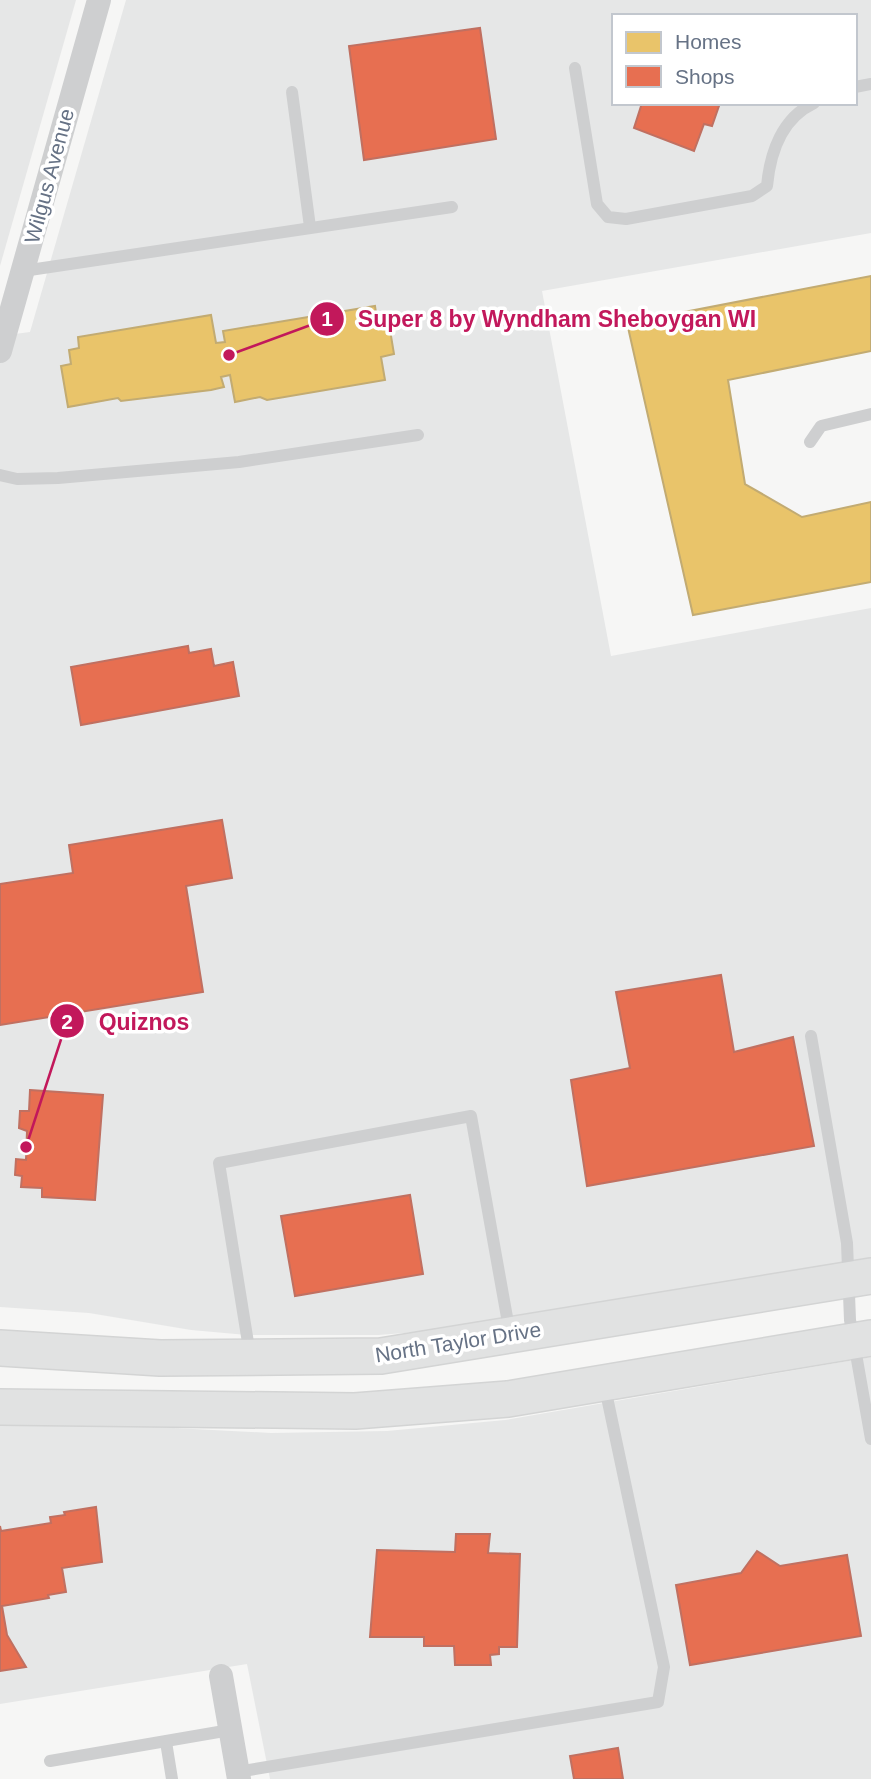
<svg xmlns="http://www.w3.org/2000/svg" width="871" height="1779" viewBox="0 0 871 1779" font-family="Helvetica,sans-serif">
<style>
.built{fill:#e6e7e7;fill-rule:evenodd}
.homes{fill:#e9c46a;stroke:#c2ab72;stroke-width:2}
.shops{fill:#e76f51;stroke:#c07061;stroke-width:2}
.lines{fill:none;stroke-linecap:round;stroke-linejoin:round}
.secondary-casing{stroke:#d3d4d4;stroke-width:38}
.service{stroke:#cecfd0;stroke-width:12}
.minor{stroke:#cecfd0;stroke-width:24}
.secondary{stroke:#e1e2e2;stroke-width:35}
.labels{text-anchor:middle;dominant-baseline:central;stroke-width:7;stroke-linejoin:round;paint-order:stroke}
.street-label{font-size:21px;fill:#667285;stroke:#fff}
.leader{fill:none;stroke:#c2185b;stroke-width:2.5}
.callout-dot{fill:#c2185b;stroke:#fff;stroke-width:2.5}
.mark-label{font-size:21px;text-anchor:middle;font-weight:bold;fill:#fff}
.callout-label{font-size:23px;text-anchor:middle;font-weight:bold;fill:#c2185b;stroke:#fff;stroke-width:7;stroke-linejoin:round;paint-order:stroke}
</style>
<rect width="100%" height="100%" fill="#f6f6f5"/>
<g class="built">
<path d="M0,0H76L0,266Z"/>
<path d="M126,0H871V233L542,291L611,656L871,608V1261L456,1329L378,1335H247L191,1330L89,1313L0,1307V336L30,332ZM614,16H855V103H614Z"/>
<path d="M871,1357V1779H270L247,1664L0,1704V1419L271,1433L387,1431L505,1420Z"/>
</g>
<g class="homes">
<path d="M871,276V351L728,380L745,484L802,517L871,502V582L693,615L627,323Z"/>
<path d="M375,306L377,320L388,318L394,354L381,357L385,380L267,400L260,397L235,402L230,375L221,377L224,387L211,390L121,401L118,398L68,407L61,366L71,364L69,350L79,348L78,337L211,315L216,343L225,342L223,331Z"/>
</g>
<g class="shops">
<path d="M480,28L496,139L364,160L349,46Z"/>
<path d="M642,103H720L712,126L704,124L694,151L634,128Z"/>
<path d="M188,646L189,653L211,649L214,666L233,662L239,696L81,725L71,667Z"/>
<path d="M222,820L232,878L186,886L203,992L0,1025V884L73,873L69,845Z"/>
<path d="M721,975L734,1052L793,1037L814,1146L587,1186L571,1080L630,1068L616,992Z"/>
<path d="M30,1090L103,1095L95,1200L42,1197V1188L21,1187L22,1176L15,1175L16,1159L26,1160L27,1131L19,1128L20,1111H29Z"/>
<path d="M410,1195L423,1274L295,1296L281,1216Z"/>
<path d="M96,1507L102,1562L62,1568L66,1592L48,1595L49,1598L2,1606L7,1635L26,1667L0,1671V1526L1,1531L51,1523L50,1517L65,1515L64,1512Z"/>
<path d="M456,1534H490L488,1553L520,1554L517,1647H499V1654L490,1655L491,1665H455L454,1646H424V1637H370L377,1550L455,1552Z"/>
<path d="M757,1551L780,1566L847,1555L861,1636L690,1665L676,1585L741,1573Z"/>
<path d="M618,1748L623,1779H574L570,1756Z"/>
</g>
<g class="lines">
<defs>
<g id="secondary">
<path d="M0,1348L160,1358L381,1356L871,1276"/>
<path d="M0,1407L355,1411L508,1399L871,1338"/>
</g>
</defs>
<use href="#secondary" class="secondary-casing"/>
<g class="service">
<path d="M575,68L597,204L608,217L626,219L752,196L767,186C770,153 782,118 814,103"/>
<path d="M855,87L871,84"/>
<path d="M292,92L310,227"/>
<path d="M23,271L452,207"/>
<path d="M810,442L821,426L871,414"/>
<path d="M0,475L17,479L58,478L239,462L418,435"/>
<path d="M811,1036L847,1243L850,1320L871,1439"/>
<path d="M250,1355L219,1163L471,1116L510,1334"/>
<path d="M166,1742L172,1779"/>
<path d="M50,1761L230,1730"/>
<path d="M237,1772L658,1702L664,1667L604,1383"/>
</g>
<g class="minor">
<path d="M0,351L99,0"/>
<path d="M221,1676L239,1779"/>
</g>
<use href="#secondary" class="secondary"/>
</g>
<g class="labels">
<g class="street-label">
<text transform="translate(49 176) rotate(-75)">Wilgus Avenue</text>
<text transform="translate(458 1342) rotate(-9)">North Taylor Drive</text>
</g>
</g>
<path class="leader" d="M229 355L327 319M26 1147L67 1021"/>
<g class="callout-dot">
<circle cx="229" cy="355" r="7"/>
<circle cx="26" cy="1147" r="7"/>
<circle cx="327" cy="319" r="18"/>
<circle cx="67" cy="1021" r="18"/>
</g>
<g class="mark-label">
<text x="327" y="326">1</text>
<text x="67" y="1029">2</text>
</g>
<g class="callout-label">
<text x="557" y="327">Super 8 by Wyndham Sheboygan WI</text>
<text x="144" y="1030">Quiznos</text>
</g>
<rect x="612" y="14" width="245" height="91" fill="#ffffff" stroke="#c2c7ce" stroke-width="2"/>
<rect x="626" y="32" width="35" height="21" fill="#e9c46a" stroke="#c2c7ce" stroke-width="2"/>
<text x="675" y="49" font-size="21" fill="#667285">Homes</text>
<rect x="626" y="66" width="35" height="21" fill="#e76f51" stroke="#c2c7ce" stroke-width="2"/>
<text x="675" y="84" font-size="21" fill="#667285">Shops</text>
</svg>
